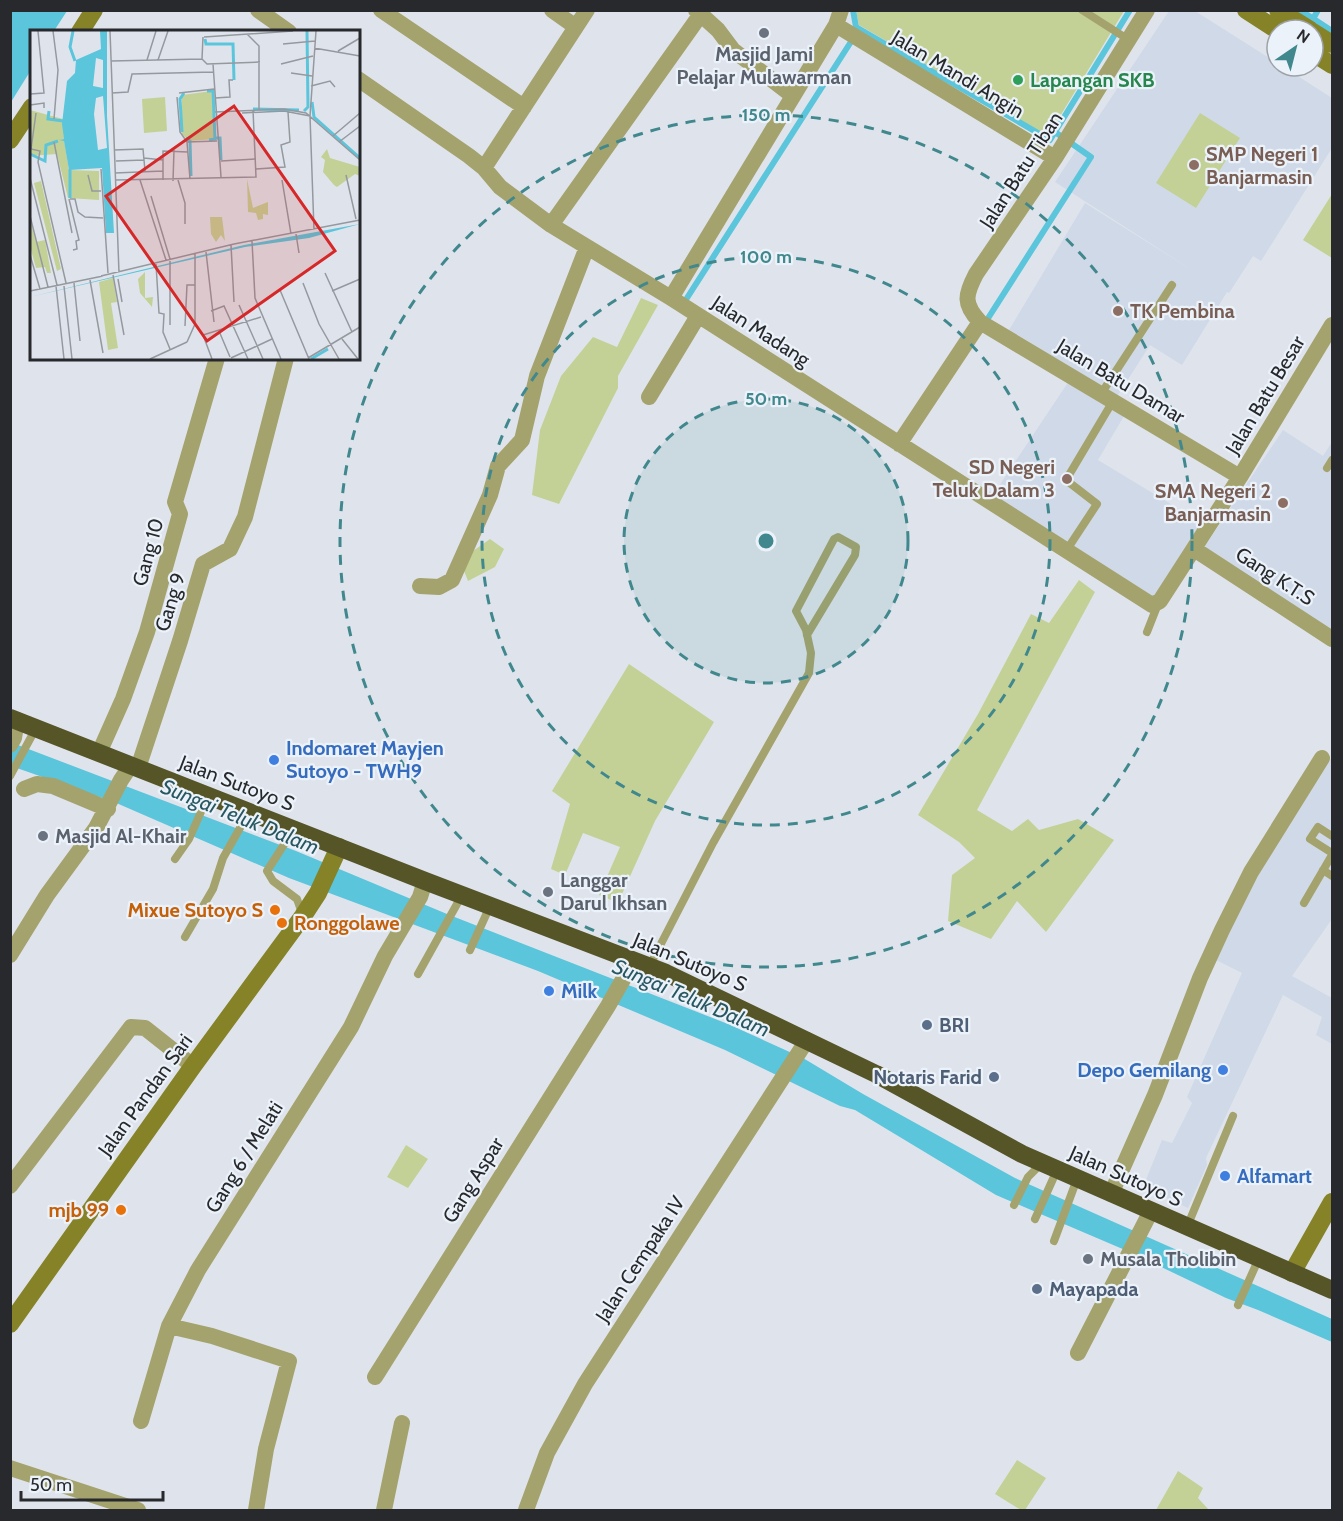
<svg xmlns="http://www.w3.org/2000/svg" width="1343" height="1521" viewBox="0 0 1343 1521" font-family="Cabin,sans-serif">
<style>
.built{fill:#d0d9e7}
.green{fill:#c3d196}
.water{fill:#5bc5db}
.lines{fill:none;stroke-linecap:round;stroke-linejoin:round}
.stream{stroke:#5bc5db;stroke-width:6}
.lane{stroke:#a4a36d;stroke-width:8}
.street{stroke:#a4a36d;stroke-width:16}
.secondary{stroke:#868227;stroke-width:18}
.highway{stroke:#565528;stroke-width:18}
.ring{fill:none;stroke:#40888d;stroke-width:3;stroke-dasharray:10 8}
.worship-dot{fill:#6b7280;stroke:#ecf2f9;stroke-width:2}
.leisure-dot{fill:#2e9e5b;stroke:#ecf2f9;stroke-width:2}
.education-dot{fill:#8d6e63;stroke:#ecf2f9;stroke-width:2}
.shop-dot{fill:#3f7fe0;stroke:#ecf2f9;stroke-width:2}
.food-dot{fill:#e8710a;stroke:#ecf2f9;stroke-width:2}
.service-dot{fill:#5c6f8a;stroke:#ecf2f9;stroke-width:2}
.labels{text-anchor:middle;stroke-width:4.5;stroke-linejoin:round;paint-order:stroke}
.worship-label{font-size:20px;font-weight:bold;fill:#5b616d;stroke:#ecf2f9;text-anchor:start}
.street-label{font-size:20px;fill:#27292c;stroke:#ecf2f9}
.leisure-label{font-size:20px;font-weight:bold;fill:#27864d;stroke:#ecf2f9;text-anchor:start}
.education-label{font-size:20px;font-weight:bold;fill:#785e54;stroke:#ecf2f9;text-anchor:start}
.shop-label{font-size:20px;font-weight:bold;fill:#366cbe;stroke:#ecf2f9;text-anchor:start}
.food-label{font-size:20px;font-weight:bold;fill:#c56008;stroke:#ecf2f9;text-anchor:end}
.service-label{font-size:20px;font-weight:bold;fill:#4e5e75;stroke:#ecf2f9;text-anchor:start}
.water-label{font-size:21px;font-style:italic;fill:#295761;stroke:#ecf2f9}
.inset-river{fill:none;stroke:#5bc5db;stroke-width:3}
.inset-road{fill:none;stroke:#95999f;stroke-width:1.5}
.view{fill:#d62828;fill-opacity:0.15;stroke:#d62828;stroke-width:3}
.inset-edge{fill:none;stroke:#27292c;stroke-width:3}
.centre{fill:#40888d;stroke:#ecf2f9;stroke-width:3}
.ring-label{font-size:18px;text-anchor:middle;font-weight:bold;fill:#40888d;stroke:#ecf2f9;stroke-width:4.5;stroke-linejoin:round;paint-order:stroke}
</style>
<rect width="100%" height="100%" fill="#dfe4ec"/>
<path class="built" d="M1169 11H1195L1277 63V66H1282L1332 98V148L1261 261 1253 256 1229 293 1227 292 1182 365 1150 345 1118 395 1009 330 1085 203 1195 272 1055 182Z
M1069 381 1124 416 1098 460 1202 523 1155 600 991 498Z
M1283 430 1323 456 1332 442V632L1203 549Z
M1326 756 1332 760V919L1292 976 1332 998V1044L1316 1035 1322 1017 1283 995 1206 1158 1207 1165 1188 1208 1143 1187 1162 1140 1172 1143 1192 1103 1187 1097 1242 973 1214 959 1255 870Z"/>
<path class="green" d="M856 11H1124L1048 136 859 25Z
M1200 113 1240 138 1196 208 1156 183Z
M1332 194V258L1303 240Z
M641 298 658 305 618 376V388L559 504 532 495 540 430 561 376 593 337 617 347Z
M490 539 504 549 495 567 468 581 461 563 473 551Z
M1079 580 1095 592 977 810 1012 831 1028 819 1039 830 1078 819 1114 840 1046 932 1017 901 991 939 948 921 952 875 975 858 959 842 918 815 978 714 1031 614 1049 623Z
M629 664 714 722 655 821 618 903 599 895 620 847 583 833 565 875 551 869 570 804 552 791Z
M406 1145 428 1159 408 1188 387 1177Z
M1017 1460 1046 1478 1025 1510H1021L995 1494Z
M1178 1471 1203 1488 1198 1498 1209 1510H1156Z"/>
<path class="water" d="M11 10 67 11 54 31 32 32 31 70 11 102Z
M10 742 296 851 447 914 728 1024 803 1058 863 1094 1015 1178 1332 1319V1342L1258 1310 1226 1298 1132 1253 996 1195 855 1110 840 1106 725 1050 538 971 289 878 114 802 11 766Z"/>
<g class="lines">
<path class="stream" d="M853 10 856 27 1050 140 1130 10
M1300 10 1332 31
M1313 19 1318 10
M687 298 854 37
M985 323 1091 157 1055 132"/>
<path class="lane" d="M1082 10 1129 40
M1101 394 1172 285
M1327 468 1332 460
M1066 551 1097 504 1066 480 1113 401
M1147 632 1158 604
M10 776 36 728
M294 829 267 871 273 881 297 899 303 916
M1332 836 1318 827 1310 839 1332 853
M175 859 189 839 208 796
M1323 870 1332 876
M1304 903 1332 855
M185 937 213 889 223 858 249 812
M470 950 490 906
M649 967 713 843 809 673 811 653 806 630 796 611 834 539 838 537 856 547 855 555 807 635
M418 974 462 895
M1014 1205 1028 1177 1042 1163
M1035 1219 1057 1170
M1187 1227 1233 1116
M1054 1241 1077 1179
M1238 1305 1259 1258"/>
<path class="street" d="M258 10 289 32
M381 10 524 107
M552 10 576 27
M696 10 718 30 733 50 793 96
M1147 10 1055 158 976 274C965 295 963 304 980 322L1240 477
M836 25 1055 158
M358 79 469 156 484 168 500 187 551 225 671 298 1152 605 1160 601 1240 477 1332 325
M484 168 587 10
M551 225 701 14
M671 298 836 25 841 10
M649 397 698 316
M899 444 980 322
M1194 549 1332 639
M420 586 439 587 452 580 490 495 498 466 522 440 537 376 587 247
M10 745 14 738 17 720
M99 753 123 699 147 632 180 514 175 502 217 358
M138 768 180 641 203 564 230 549 245 517 286 358
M24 789 37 784 53 786 108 809
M10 955 47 895 96 828 121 780 131 765
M10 1186 131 1027 145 1028 193 1066
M1111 1194 1155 1095 1200 978 1222 930 1251 872 1322 758
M169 1326 212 1336 289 1361 266 1449 256 1510
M1078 1353 1151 1211
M375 1377 608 1006 625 976 637 962
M141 1421 169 1326 198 1270 351 1027 385 956 420 897 425 881
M10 1468 138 1510
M384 1510 402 1423
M526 1510 547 1453 585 1384 807 1040"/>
<path class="secondary" d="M1246 10 1277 30
M1278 10 1310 30
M80 32 94 10
M1313 32 1332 44
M1313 53 1332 65
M10 140 32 107
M1292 1273 1332 1202
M10 1324 193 1066 303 916 318 893 339 847"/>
<path class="highway" d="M10 718 425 881 666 973 876 1074 1022 1154 1332 1290"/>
</g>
<circle cx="766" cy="541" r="142" fill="#40888d" fill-opacity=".12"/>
<g class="ring">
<circle cx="766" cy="541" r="142"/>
<circle cx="766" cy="541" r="284"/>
<circle cx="766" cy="541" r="426"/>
</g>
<g class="worship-dot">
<circle cx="764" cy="33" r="6"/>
<circle cx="43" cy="836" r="6"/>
<circle cx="548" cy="892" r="6"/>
<circle cx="1088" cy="1259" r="6"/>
</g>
<circle class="leisure-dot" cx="1018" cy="80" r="6"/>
<g class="education-dot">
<circle cx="1194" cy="165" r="6"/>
<circle cx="1118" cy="311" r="6"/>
<circle cx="1067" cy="479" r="6"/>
<circle cx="1283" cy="503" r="6"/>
</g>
<g class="shop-dot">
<circle cx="274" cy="760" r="6"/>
<circle cx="549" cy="991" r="6"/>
<circle cx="1223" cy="1070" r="6"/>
<circle cx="1225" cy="1176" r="6"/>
</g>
<g class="food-dot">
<circle cx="275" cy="910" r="6"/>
<circle cx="282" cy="923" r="6"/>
<circle cx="121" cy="1210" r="6"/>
</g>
<g class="service-dot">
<circle cx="927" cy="1025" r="6"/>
<circle cx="994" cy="1077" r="6"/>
<circle cx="1037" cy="1289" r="6"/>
</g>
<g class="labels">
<g class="worship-label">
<text x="764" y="61" text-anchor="middle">Masjid Jami<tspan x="764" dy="23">Pelajar Mulawarman</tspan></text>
<text x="55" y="843">Masjid Al-Khair</text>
<text x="560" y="887">Langgar<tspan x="560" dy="23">Darul Ikhsan</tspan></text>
<text x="1100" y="1266">Musala Tholibin</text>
</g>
<g class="street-label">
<text transform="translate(958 74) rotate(31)" y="7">Jalan Mandi Angin</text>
<text transform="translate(1021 170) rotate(-57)" y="7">Jalan Batu Tiban</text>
<text transform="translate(761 331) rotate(33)" y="7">Jalan Madang</text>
<text transform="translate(1121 381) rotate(31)" y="7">Jalan Batu Damar</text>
<text transform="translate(1265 395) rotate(-59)" y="7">Jalan Batu Besar</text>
<text transform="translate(148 552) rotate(-75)" y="7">Gang 10</text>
<text transform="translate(1275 576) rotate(33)" y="7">Gang K.T.S</text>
<text transform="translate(170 602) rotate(-73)" y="7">Gang 9</text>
<text transform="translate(237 783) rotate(21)" y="7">Jalan Sutoyo S</text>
<text transform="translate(690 962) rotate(23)" y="7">Jalan Sutoyo S</text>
<text transform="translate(145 1095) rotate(-54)" y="7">Jalan Pandan Sari</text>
<text transform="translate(244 1157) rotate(-58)" y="7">Gang 6 / Melati</text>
<text transform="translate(1126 1176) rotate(24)" y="7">Jalan Sutoyo S</text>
<text transform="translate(473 1180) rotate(-58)" y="7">Gang Aspar</text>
<text transform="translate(640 1259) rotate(-57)" y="7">Jalan Cempaka IV</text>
</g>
<g class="leisure-label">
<text x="1030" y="87">Lapangan SKB</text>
</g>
<g class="education-label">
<text x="1206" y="161">SMP Negeri 1<tspan x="1206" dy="23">Banjarmasin</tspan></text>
<text x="1130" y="318">TK Pembina</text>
<text x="1055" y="474" text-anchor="end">SD Negeri<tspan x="1055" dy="23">Teluk Dalam 3</tspan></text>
<text x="1271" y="498" text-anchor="end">SMA Negeri 2<tspan x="1271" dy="23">Banjarmasin</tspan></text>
</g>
<g class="shop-label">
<text x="286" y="755">Indomaret Mayjen<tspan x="286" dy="23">Sutoyo - TWH9</tspan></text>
<text x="561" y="998">Milk</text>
<text x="1211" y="1077" text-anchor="end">Depo Gemilang</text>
<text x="1237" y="1183">Alfamart</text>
</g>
<g class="food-label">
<text x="263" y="917">Mixue Sutoyo S</text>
<text x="294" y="930" text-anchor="start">Ronggolawe</text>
<text x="109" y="1217">mjb 99</text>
</g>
<g class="service-label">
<text x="939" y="1032">BRI</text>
<text x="982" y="1084" text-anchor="end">Notaris Farid</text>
<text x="1049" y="1296">Mayapada</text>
</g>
<g class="water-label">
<text transform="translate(240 817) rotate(22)" y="7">Sungai Teluk Dalam</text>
<text transform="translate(691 998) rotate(23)" y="7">Sungai Teluk Dalam</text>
</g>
</g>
<g transform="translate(30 30)">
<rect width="330" height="330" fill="#dfe4ec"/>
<path d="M182 61 185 109 159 111 152 104V65ZM135 67 137 101 114 103 112 69ZM0 80 33 89 34 109 30 110H34L39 140 69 141V170L38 168 27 124 0 126ZM297 119 300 128 330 137V146L325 144 307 157 304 155 293 142 295 130 291 127ZM217 149 223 178 238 172V185L233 184V189L228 190 226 183 218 182ZM11 151 31 239 27 241 4 153ZM180 187H192L195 211 191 205 186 212 181 204ZM0 190 6 212 15 210 21 243H17L15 237 6 238 0 216ZM115 242V268L123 267 122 277 110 263 108 249ZM83 248 87 272 81 273 88 318 78 320 69 252Z" fill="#c3d196"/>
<path d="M70 1H77V86L84 203H76L72 138 39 140 34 111 29 110 34 109 32 94 37 51 45 43 46 30 71 19ZM66 28 73 30V58L63 56ZM73 66 77 118 68 120 64 84 66 68ZM330 194 279 208 215 217 0 267 214 215Z" fill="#5bc5db" fill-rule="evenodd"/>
<path class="inset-river" d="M43 1 40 17 45 31M175 9 176 14H203L204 50M177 61H183L185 109 179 110M282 72 284 87 330 128M223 79 269 80M19 81 18 89 33 91M274 81 278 77 277 1M152 102 150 69 154 63M156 108 160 111 161 146M185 108H190L191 130M0 124 15 131 16 115 28 111M40 168V139M281 329 298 319"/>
<path class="inset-road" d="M23 1 28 40 24 89M80 1 89 243M217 4 229 16V80M174 7 263 1M253 14 285 11M284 18 330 26M308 21 330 8M172 29 177 34 230 32M172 29 173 7M117 30 126 1M128 30 138 1M81 31 172 29M183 34 191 147M251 34 283 26M261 43 282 46M281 56 300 51 305 57M82 63 98 62 102 44 183 42M149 63 184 59M0 64 14 63 8 1M147 67 150 102 157 112M185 68 200 67 199 50H203M0 75 14 73V78M185 82 254 79 276 83 330 130M6 83 1 119 10 121 8 132 36 253M212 83 254 81 280 86M303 106 330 83M24 112 42 203M157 112 160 149M157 112 187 111M309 112 330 96M84 120 113 119 115 141M114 128 133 130M86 131 114 130M191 131 226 129M71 139 78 243M226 139 255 137 251 115 260 112 258 82M85 143 133 141M58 145 62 161H71M316 145 326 189M0 148 27 255M85 150 226 147 223 80M110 150 136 230M133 150V121L158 122M148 150 155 173V194M252 150 261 204M143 151 144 120M121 166 140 229M39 169 49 210 46 211 47 219 43 220M40 169H45L48 182 55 187 73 188M0 186 18 257M284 200 280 86 286 1M266 204 269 223M222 211 225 268 251 329M201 215 204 272M176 222 184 292M0 225 10 259M140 231V295M126 234 129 283 134 284 133 302 140 319M295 243 322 302M83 245 94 305M71 246 204 214 330 190M88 249 92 272M60 250 73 323M44 253 50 311M273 253 289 294 309 329M26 256 34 329M34 256 42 329M250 260 279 329M0 261 73 246M302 261 330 249M209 275 233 329M181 281 194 276 218 329M155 296 157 255H165M189 301 200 327M312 309 328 329M157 312 165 294V224M201 328 242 309M278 328 330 297M120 329 157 312M182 329 173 305 231 287"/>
<path class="view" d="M204 76 305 221 177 311 76 166Z"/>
<rect width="330" height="330" class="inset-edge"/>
</g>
<circle cx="766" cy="541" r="9" class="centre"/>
<g class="ring-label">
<text x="766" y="121">150 m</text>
<text x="766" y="263">100 m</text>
<text x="766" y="405">50 m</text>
</g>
<rect width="1343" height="1521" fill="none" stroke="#27292c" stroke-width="24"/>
<g transform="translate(1295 48) rotate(35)"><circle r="28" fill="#ecf2f9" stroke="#9da2a7" stroke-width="1.5"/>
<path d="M0-4.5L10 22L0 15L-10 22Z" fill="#40888d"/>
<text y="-9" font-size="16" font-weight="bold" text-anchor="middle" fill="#27292c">N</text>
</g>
<path d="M21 1491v9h142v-9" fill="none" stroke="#27292c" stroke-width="3"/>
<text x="30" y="1491" font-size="18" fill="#27292c" stroke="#ecf2f9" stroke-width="4.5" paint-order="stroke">50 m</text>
</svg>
